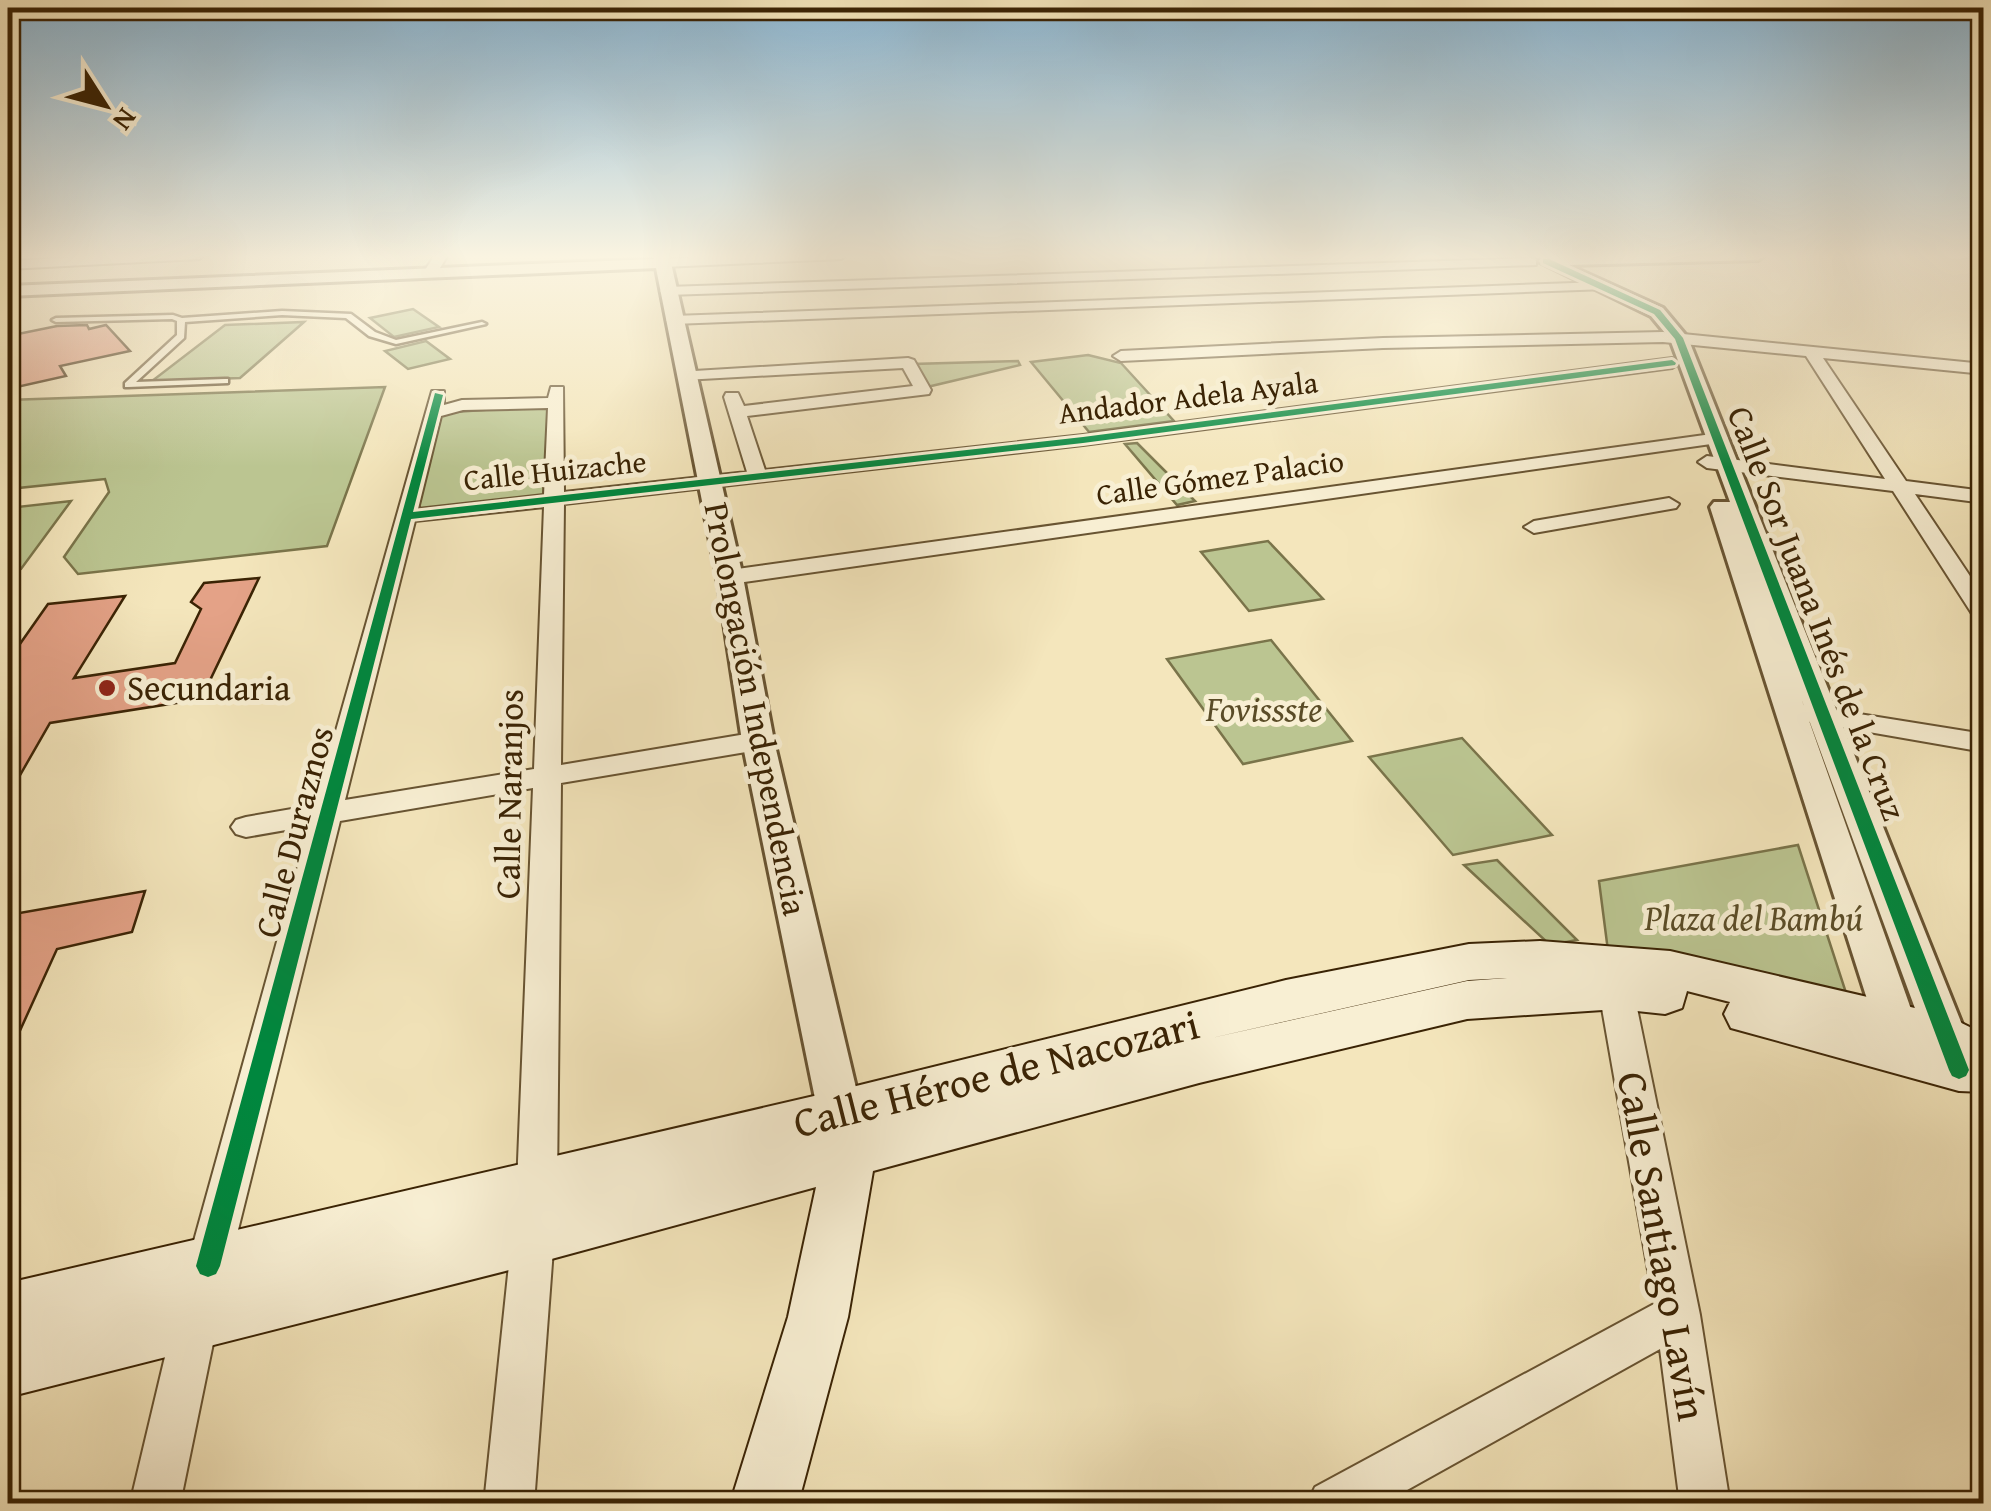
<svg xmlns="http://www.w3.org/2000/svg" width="1991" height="1511" viewBox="0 0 1991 1511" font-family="'Gentium Book Plus',serif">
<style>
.green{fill:#bbc591;stroke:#7a744a;stroke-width:2.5}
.building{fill:#e4a287;stroke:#3a2304;stroke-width:2.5}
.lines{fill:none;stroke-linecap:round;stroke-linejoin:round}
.service-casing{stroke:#685432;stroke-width:5}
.minor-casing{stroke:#685432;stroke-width:4}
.tertiary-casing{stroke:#685432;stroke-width:6}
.secondary-casing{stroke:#3a2304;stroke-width:4}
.service{fill:#f8efd3;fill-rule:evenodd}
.minor{fill:#f8efd3;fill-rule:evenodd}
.tertiary{fill:#f8efd3;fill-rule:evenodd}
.secondary{fill:#f8efd3;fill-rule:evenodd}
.cycleway-casing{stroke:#f8efd3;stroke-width:6}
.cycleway{fill:#00873e;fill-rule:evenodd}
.poi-dot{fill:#8f2418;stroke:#f8efd3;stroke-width:4}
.labels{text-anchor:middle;stroke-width:10;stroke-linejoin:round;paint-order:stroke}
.far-street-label{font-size:30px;fill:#3a2304;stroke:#f8efd3}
.street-label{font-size:35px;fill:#3a2304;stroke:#f8efd3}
.poi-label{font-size:35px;fill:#3a2304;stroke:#f8efd3;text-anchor:start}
.park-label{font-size:35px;font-style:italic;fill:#5a4c27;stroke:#f8efd3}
.near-street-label{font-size:42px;fill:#3a2304;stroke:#f8efd3}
</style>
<rect width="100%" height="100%" fill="#f4e6bc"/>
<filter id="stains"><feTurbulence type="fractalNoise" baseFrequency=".002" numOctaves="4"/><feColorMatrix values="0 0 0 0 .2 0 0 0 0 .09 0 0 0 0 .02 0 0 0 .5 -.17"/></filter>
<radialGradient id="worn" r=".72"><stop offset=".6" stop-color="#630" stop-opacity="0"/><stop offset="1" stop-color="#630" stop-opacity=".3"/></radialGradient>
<path class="green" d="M413 309 439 327 394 337 370 318Z
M304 322 240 378 152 381 225 325Z
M426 341 450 359 408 369 385 351Z
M1088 355 1121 363 1174 421 1089 432 1031 362Z
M1018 361 1020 365 927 387 913 364Z
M385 387 327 546 78 574 64 557 109 492 105 479 8 489V400Z
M549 405 543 501 415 516 442 413Z
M1137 443 1195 501 1177 505 1125 444Z
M71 501 21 569 8 572V508Z
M1268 541 1323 599 1249 611 1201 552Z
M1271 640 1352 741 1243 764 1167 659Z
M1462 738 1552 835 1453 855 1369 757Z
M1798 845 1849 1002 1608 951 1599 881Z
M1497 860 1577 940 1550 945 1464 865Z"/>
<path class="building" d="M87 325 89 329 106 325 130 351 60 366 66 376 8 389V336L57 326Z
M259 578 201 699 50 723 8 796V661L48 604 125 596 74 678 175 663 201 609 191 602 204 583Z
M145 891 132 932 57 949 8 1057V915Z"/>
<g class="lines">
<g class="service-casing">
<path id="service" d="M282 311 351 314 375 332 396 340 482 322 486 324 396 344 369 336 346 318 282 315 185 322 184 338 136 382 225 379H228V383L128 387H125V383L177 335V321L172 319 56 322 52 320 56 318 173 315 182 318Z"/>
</g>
<g class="minor-casing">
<path id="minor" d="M118 255H205L199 259 8 269V261Z
M435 255H448L435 276H425L423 273Z
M747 255H847L841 259 663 267 656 263 663 259Z
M1531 258 1536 259V265L667 295 660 291 667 287Z
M1602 282 1607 283V289L673 324 666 320 673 316Z
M1663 332 1984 364V374L1823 358 1906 481 1984 491V503L1915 494 1984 597V622L1976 620 1893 491 1707 468 1698 462 1707 456 1885 479 1806 356 1663 342 1383 348 1121 361 1113 356 1121 351 1383 338Z
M908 358 914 360 931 390 929 394 747 416 765 470 1083 435 1672 358 1680 363 1672 368 1083 445 564 504 561 765 758 732 772 741 758 750 561 783 557 1186 551 1199 537 1205 523 1199 517 1186 533 788 340 821 229 1266 223 1281 208 1287 193 1281 187 1266 309 826 246 837 236 834 231 827 236 820 246 817 315 805 432 391H444V405L462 400 548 398 551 387H563L564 492 747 472 724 397 726 393H738L744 406 913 386 903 368 684 380 678 378V372ZM548 408 544 495 418 509 441 416 463 410ZM544 507 534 769 345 800 415 521Z
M1719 433 1728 438 1725 442 730 584 719 577 730 570Z
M1669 498 1679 504 1676 508 1534 533 1524 527 1534 521Z
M1803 705 1984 734V752L1794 719 1790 713Z
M1613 961 1625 965 1630 974 1700 1315 1730 1504H1680L1660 1349 1382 1504H1307L1315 1487 1654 1304 1596 974 1601 965Z
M533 1216 548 1222 554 1236 534 1504H484L512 1236 518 1222Z
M196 1297 212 1303 218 1319 180 1504H130L174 1319 180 1303Z"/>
</g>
<g class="tertiary-casing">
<path id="tertiary" d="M653 255H669L671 263 743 577 774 741 862 1113 856 1127 840 1133 824 1127 818 1113 742 741 717 577 656 268 8 296V286L654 259Z
M1765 255 1758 260 1568 265 1663 308 1688 338 1973 1052 1967 1065 1952 1070 1937 1065 1931 1052 1801 698 1923 1043 1917 1056 1902 1061 1887 1056 1881 1043 1710 507 1714 502H1730L1670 339 1651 316 1538 261 1546 256Z"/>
</g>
<g class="secondary-casing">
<path id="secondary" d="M1540 941 1670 951 1945 1015 1984 1034V1092L1959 1091 1731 1028 1724 1014 1730 1002 1687 991 1682 1008 1665 1014 1618 1009 1467 1019 1199 1083 873 1171 848 1317 798 1504H730L788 1317 816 1187 533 1264 8 1397V1283L840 1090 1286 980 1469 944ZM1507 978 1467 981 1207 1039 1469 980Z"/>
</g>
<use href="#service" class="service"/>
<use href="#minor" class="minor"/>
<use href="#tertiary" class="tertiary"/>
<use href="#secondary" class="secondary"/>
<g class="cycleway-casing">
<path id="cycleway" d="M1543 259H1549L1660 310 1683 338 1969 1070 1966 1076 1959 1079 1952 1076 1949 1070 1675 339 1654 314 1543 263Z
M1672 360 1676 363 1675 365 1083 443 411 519 220 1266 216 1274 208 1277 200 1274 196 1266 435 393 443 395 413 512 1083 437Z"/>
</g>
<use href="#cycleway" class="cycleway"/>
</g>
<linearGradient id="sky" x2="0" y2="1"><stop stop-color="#8bb8d6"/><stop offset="0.55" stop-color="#faf4e1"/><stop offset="1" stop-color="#faf4e1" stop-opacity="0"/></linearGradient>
<rect width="1991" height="467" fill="url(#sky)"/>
<circle class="poi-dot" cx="107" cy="688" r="10"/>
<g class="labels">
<g class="far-street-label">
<text transform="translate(1188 398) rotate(-7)" y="10">Andador Adela Ayala</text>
<text transform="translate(555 471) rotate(-6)" y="10">Calle Huizache</text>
<text transform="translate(1220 478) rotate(-8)" y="10">Calle Gómez Palacio</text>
</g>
<g class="street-label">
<text transform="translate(1817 613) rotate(69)" y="12">Calle Sor Juana Inés de la Cruz</text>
<text transform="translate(756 709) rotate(79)" y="12">Prolongación Independencia</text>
<text transform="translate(509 794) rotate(-89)" y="12">Calle Naranjos</text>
<text transform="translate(294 832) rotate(-75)" y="12">Calle Duraznos</text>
</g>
<g class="poi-label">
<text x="127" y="700">Secundaria</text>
</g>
<g class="park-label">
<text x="1264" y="721">Fovissste</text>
<text x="1754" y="930">Plaza del Bambú</text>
</g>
<g class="near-street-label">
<text transform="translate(996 1073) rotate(-14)" y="15">Calle Héroe de Nacozari</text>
<text transform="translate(1663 1246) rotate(80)" y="15">Calle Santiago Lavín</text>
</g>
</g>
<rect width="1991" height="1511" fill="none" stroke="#f4e6bc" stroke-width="40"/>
<rect x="10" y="10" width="1971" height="1491" fill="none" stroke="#3a2304" stroke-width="5"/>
<rect x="20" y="20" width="1951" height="1471" fill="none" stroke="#3a2304" stroke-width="2.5"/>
<g transform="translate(105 105) rotate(126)" stroke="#f8efd3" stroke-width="8" paint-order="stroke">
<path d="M0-8L18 38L0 25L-18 38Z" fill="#3a2304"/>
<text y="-15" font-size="28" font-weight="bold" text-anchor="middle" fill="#3a2304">N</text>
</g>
<rect width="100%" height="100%" filter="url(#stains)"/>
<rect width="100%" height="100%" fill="url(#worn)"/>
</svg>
